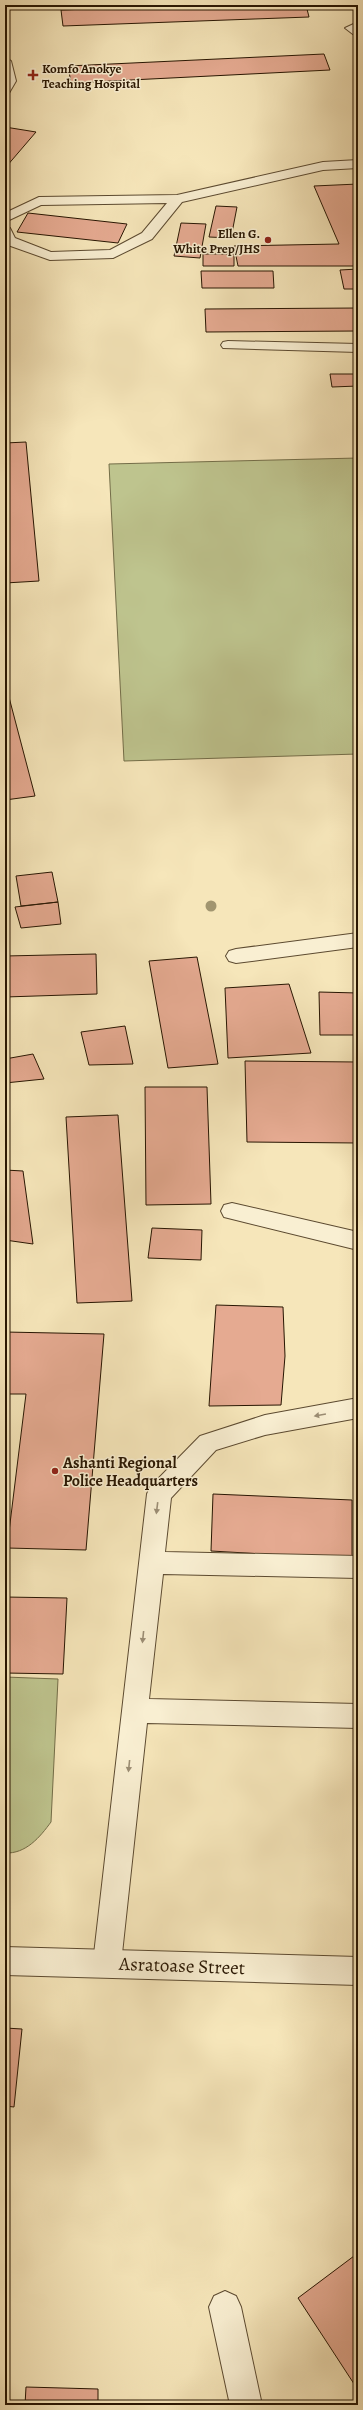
<svg xmlns="http://www.w3.org/2000/svg" width="363" height="2410" viewBox="0 0 363 2410" font-family="Alegreya,serif">
<style>
.green{fill:#bec48e;stroke:#736d48}
.building{fill:#e5aa91;stroke:#281602}
.lines{fill:none;stroke-linecap:round;stroke-linejoin:round}
.service-casing{stroke:#5c4a30;stroke-width:2}
.minor-casing{stroke:#5c4a30;stroke-width:2}
.tertiary-casing{stroke:#5c4a30;stroke-width:2}
.service{fill:#f9efd2;fill-rule:evenodd}
.minor{fill:#f9efd2;fill-rule:evenodd}
.tertiary{fill:#f9efd2;fill-rule:evenodd}
.tree{fill:#a19570}
.oneway{fill:#9b8d74}
.poi-dot{fill:#8f2418;stroke:#f9efd2;stroke-width:1.5}
.labels{text-anchor:middle;stroke-width:3;stroke-linejoin:round;paint-order:stroke}
.far-poi-label{font-size:13px;font-weight:bold;fill:#281602;stroke:#f9efd2;text-anchor:start}
.poi-label{font-size:16px;font-weight:bold;fill:#281602;stroke:#f9efd2;text-anchor:start}
.near-street-label{font-size:19px;fill:#281602;stroke:#f9efd2}
</style>
<rect width="100%" height="100%" fill="#f6e6ba"/>
<filter id="stains"><feTurbulence type="fractalNoise" baseFrequency=".005" numOctaves="4"/><feColorMatrix values="0 0 0 0 .2 0 0 0 0 .09 0 0 0 0 .02 0 0 0 .5 -.17"/></filter>
<radialGradient id="worn" r=".72"><stop offset=".6" stop-color="#630" stop-opacity="0"/><stop offset="1" stop-color="#630" stop-opacity=".3"/></radialGradient>
<path class="green" d="M358 458V754L124 761 109 464Z
M5 1677 58 1679 51 1822C40 1837 26 1854 5 1853Z"/>
<path class="building" d="M195 5H306L309 17 63 26 61 10Z
M324 54 330 70 71 83 68 66Z
M5 127 36 132 6 167H5Z
M358 184V266H238L234 246 339 244 314 186Z
M216 206 237 207 231 238 209 237Z
M28 213 127 224 118 243 17 232Z
M181 223 206 224 200 258 174 256Z
M203 254H234V266H203Z
M358 269V289H344L340 270Z
M201 271H273L274 288H202Z
M358 308V331L206 332 205 309Z
M330 374H358V386L332 387Z
M26 442 39 581 5 583V443Z
M5 682 35 796 5 800Z
M52 872 58 902 21 906 16 876Z
M58 902 61 924 21 928 15 907Z
M96 954 97 994 5 997V956Z
M197 957 218 1064 168 1068 149 961Z
M354 972 358 973V986H354Z
M289 984 311 1053 228 1058 225 988Z
M319 992 358 993V1035H320Z
M125 1026 133 1064 89 1065 81 1032Z
M33 1054 44 1079 5 1083V1059Z
M245 1061 358 1062V1143L247 1142Z
M145 1087H207L211 1204 146 1205Z
M118 1115 132 1301 77 1303 66 1117Z
M5 1170 23 1171 33 1244 5 1240Z
M152 1228 202 1230 201 1260 148 1258Z
M216 1305 283 1307 285 1356 281 1405 209 1406Z
M5 1332 104 1334 86 1550 7 1548 26 1394H5Z
M213 1494 352 1500V1559L211 1551Z
M5 1597 67 1598 63 1674 5 1673Z
M5 2028 22 2029 14 2107 5 2106Z
M358 2253V2390L298 2298Z
M26 2387 98 2389V2405H25Z"/>
<g class="lines">
<g class="service-casing">
<path id="service" d="M5 57 11 61 16 81 9 93 5 94Z
M358 933V947L236 963 229 961 226 956 229 951 236 949Z
M232 1203 358 1232V1250L224 1217 221 1211 224 1205Z
M358 1398V1418L265 1435 216 1450 171 1498 165 1552 358 1556V1578L163 1574 149 1699 358 1704V1728L147 1723 121 1963 117 1973 107 1977 97 1973 93 1963 147 1494 150 1487 200 1436 265 1415Z"/>
</g>
<g class="minor-casing">
<path id="minor" d="M358 22V38L345 28Z
M358 160V168L323 170 182 202 152 239 113 258 50 260 5 244V227L10 228 15 238 51 252 110 250 142 233 167 203 41 205 5 222V213L39 197 177 195 323 162Z
M228 341 358 344V352L223 348 221 345 223 342Z
M225 2291 236 2296 241 2307 262 2405H230L209 2307 214 2296Z"/>
</g>
<g class="tertiary-casing">
<path id="tertiary" d="M5 1947 358 1957V1985L5 1975Z"/>
</g>
<use href="#service" class="service"/>
<use href="#minor" class="minor"/>
<use href="#tertiary" class="tertiary"/>
</g>
<circle class="tree" cx="211" cy="906" r="5.5"/>
<defs><path id="oneway-solid" d="M-6-.8H1V-3.2L6.5 0L1 3.2V.8H-6Z"/></defs>
<g class="oneway">
<use href="#oneway-solid" transform="translate(320 1415) rotate(170)"/>
<use href="#oneway-solid" transform="translate(157 1508) rotate(97)"/>
<use href="#oneway-solid" transform="translate(143 1637) rotate(96)"/>
<use href="#oneway-solid" transform="translate(129 1766) rotate(96)"/>
</g>
<g class="poi-dot">
<path d="M31 69h4v4h4v4h-4v4h-4v-4h-4v-4h4z"/>
<circle cx="268" cy="240" r="4"/>
<circle cx="55" cy="1471" r="4"/>
</g>
<g class="labels">
<g class="far-poi-label">
<text x="42" y="73">Komfo Anokye<tspan x="42" dy="15">Teaching Hospital</tspan></text>
<text x="260" y="238" text-anchor="end">Ellen G.<tspan x="260" dy="15">White Prep/JHS</tspan></text>
</g>
<g class="poi-label">
<text x="63" y="1468">Ashanti Regional<tspan x="63" dy="18">Police Headquarters</tspan></text>
</g>
<g class="near-street-label">
<text transform="translate(182 1965) rotate(2)" y="7">Asratoase Street</text>
</g>
</g>
<rect width="363" height="2410" fill="none" stroke="#f6e6ba" stroke-width="20"/>
<rect x="6" y="6" width="351" height="2398" fill="none" stroke="#281602" stroke-width="2"/>
<rect x="10" y="10" width="343" height="2390" fill="none" stroke="#281602"/>
<rect width="100%" height="100%" filter="url(#stains)"/>
<rect width="100%" height="100%" fill="url(#worn)"/>
</svg>
